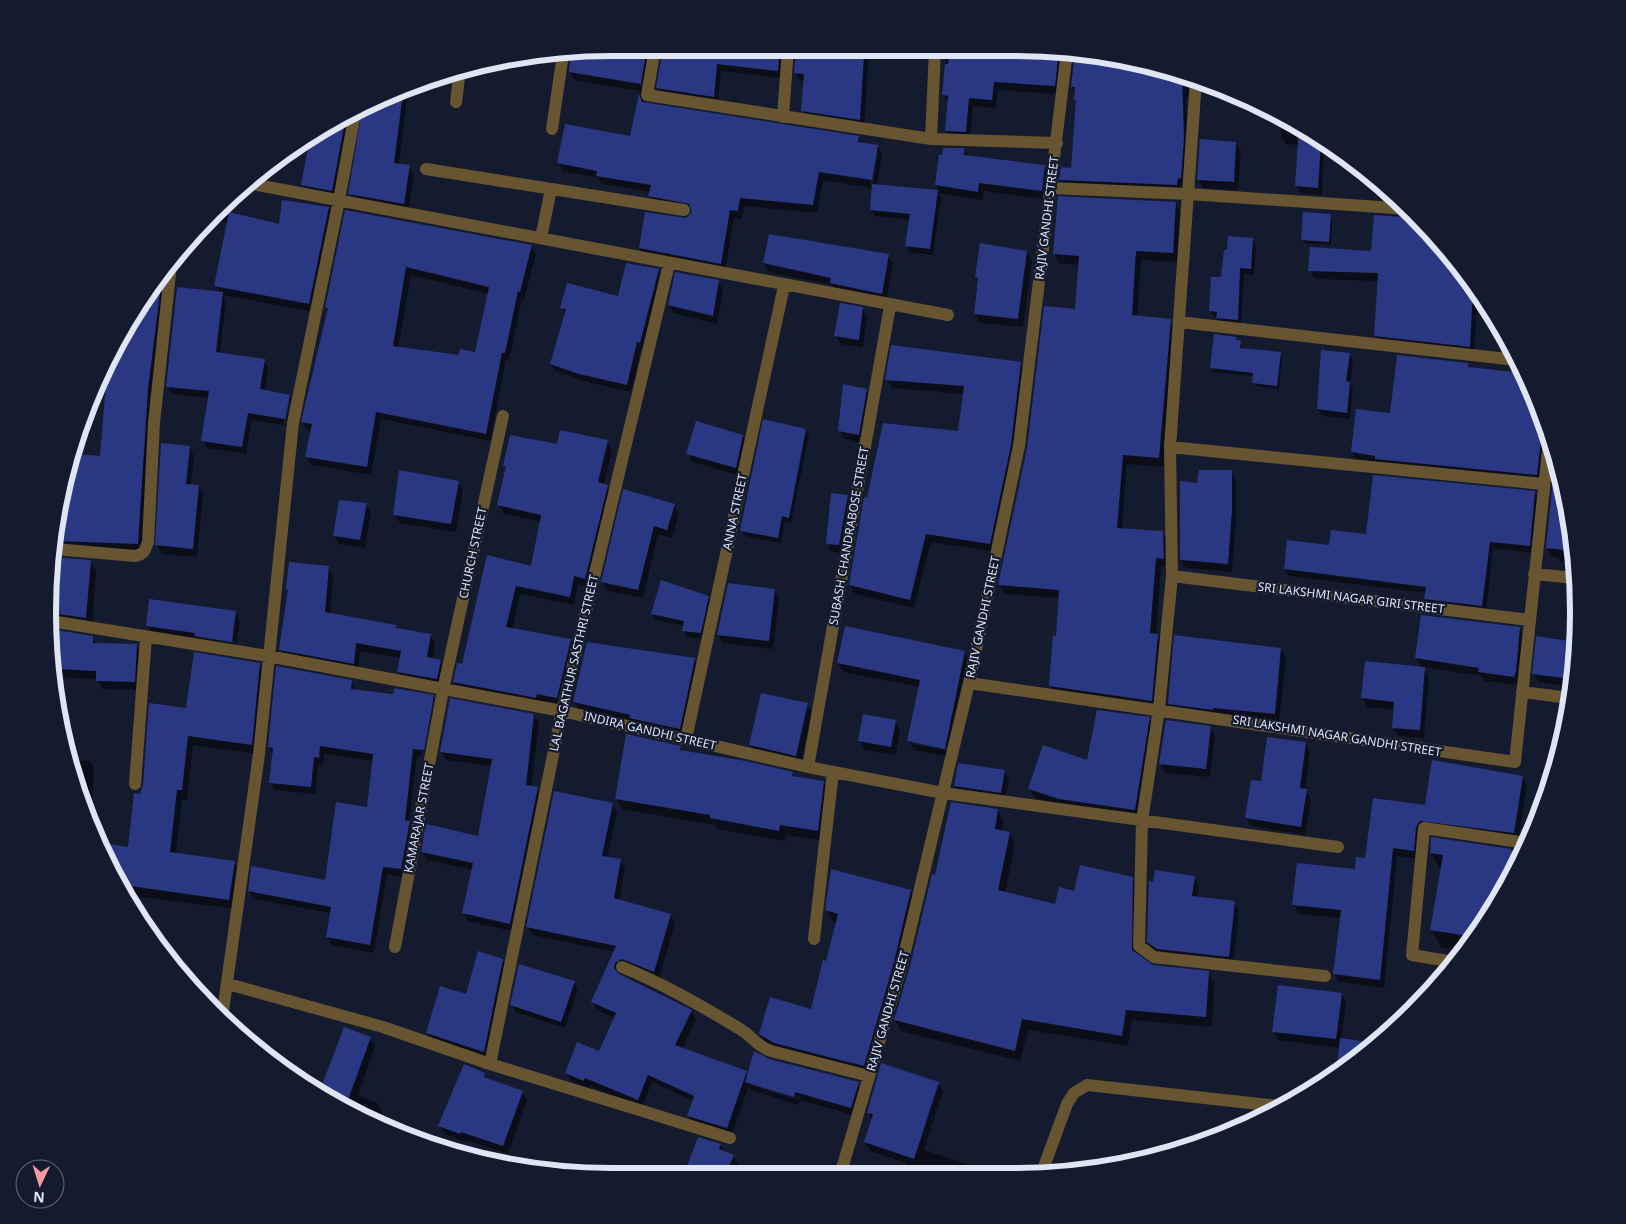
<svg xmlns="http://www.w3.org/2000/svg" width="1626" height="1224" viewBox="0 0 1626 1224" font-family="'Noto Sans',sans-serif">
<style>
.shadow{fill:#0007;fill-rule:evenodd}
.building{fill:#2a3883;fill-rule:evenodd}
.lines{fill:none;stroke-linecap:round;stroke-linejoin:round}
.service{stroke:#675431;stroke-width:12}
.minor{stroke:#675431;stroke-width:12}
.labels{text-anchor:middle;stroke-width:4.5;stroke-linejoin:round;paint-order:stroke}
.street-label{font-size:12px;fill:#e0e5f4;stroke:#151b2f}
.rim{fill:none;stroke:#e0e5f4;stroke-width:6}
</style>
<rect width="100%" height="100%" fill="#151b2f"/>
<path class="shadow" d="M612 48H869L864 127 807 119 803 110 805 81 800 80 796 72 797 49 790 48 782 78 721 71 718 105 662 96 658 88 663 49 656 48 651 55 643 103 858 137 862 144 877 146 882 154 877 186 940 192 936 185 964 149 968 157 1044 166 1049 175 1046 199 984 191 982 200 938 193 941 198 933 255 910 252 906 246 910 220 875 216 871 210 873 188 823 180 817 213 744 206 742 219 734 218 725 272 645 256 640 248 646 213 687 219 694 211 654 204 650 196V192L602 184 598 178 563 171 559 163 631 138 640 91 575 80 570 72 571 55 565 54 560 60 537 57ZM875 152H878L872 187 870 186Z
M948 48 1051 49 1068 52 1059 94 998 90 996 108 973 106 970 140 951 139 946 131 948 103 943 95Z
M1076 53 1160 67 1199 81 1191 97H1186L1188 147 1185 186H1182V193L1065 188 1061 180 1073 170 1077 104 1072 87Z
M408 91 399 165 409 166 414 174 408 212 354 201 350 194 364 114 357 113 336 198 307 193 303 185 310 137 330 123Z
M1282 117 1331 148 1324 147 1322 195 1301 193 1297 186 1299 145 1286 144 1281 137Z
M1236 143 1241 151 1238 190 1203 188 1198 179Z
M233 194 231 214 280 225 329 208 333 216 314 312 222 295 226 301 220 353 264 360 268 367 265 392 290 396 294 404 289 426H285L291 401H288L283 425 252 420 246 454 207 448 202 440 209 398 172 394 167 387 220 293 216 286 228 223 207 220Z
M1176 203 1181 212 1177 262 1141 260 1137 317 1170 321 1175 330 1164 467 1127 464 1122 529 1162 533 1168 542V567H1161L1156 635 1163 644 1156 710 1055 695 1050 686 1057 637 1060 598 1005 594 999 584 1077 311 1080 265 1059 263 1054 253Z
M346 211 531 246 536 254 524 300 522 299 509 361 506 360 490 441 381 419 371 475 311 465 306 457 312 431 308 430 303 422 328 311 326 307ZM411 275 489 294 476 354 460 356 398 348Z
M1415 215 1478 291 1474 355 1380 344 1376 336 1379 281 1315 279 1310 270 1373 252 1409 218Z
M1330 216 1332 219 1331 245 1304 243 1302 240Z
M1252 239 1256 246 1254 275 1244 274 1241 326 1221 324 1210 311 1229 251Z
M1027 252 1032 260 1023 327 980 323 975 314 979 282 976 277Z
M888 255 893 264 886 302 836 292 832 285 769 272 764 263Z
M170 266 145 551 55 554 58 502 74 455 101 457 107 392 96 391 106 362Z
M659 270 663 277 643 350 641 349 631 392 584 381 555 371 551 364 566 315 562 307 619 298Z
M718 281 723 290 717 324 674 313 669 304Z
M862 308 867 317 863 348 841 344 836 336Z
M1236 338 1242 345V350L1280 354 1282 358 1279 389 1255 386 1254 376 1214 372 1211 368Z
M1349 354 1353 361 1350 384 1353 389 1350 419 1322 416 1318 409Z
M1020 363 1025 371 1015 454 995 552 931 542 914 608 855 594 850 585 868 499 959 433 964 394 892 388 887 379Z
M1468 364 1470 368 1512 373V369L1521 368 1535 396 1550 443 1542 483 1357 461 1352 452 1357 410 1391 414Z
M866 390 871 399 863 443 844 439 839 430Z
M805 430 809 435 791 523 785 521 781 543 745 536 741 530Z
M743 436 748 445 741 476 693 462 688 454Z
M607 441 612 450 604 485 607 486 612 494 590 587 578 584 574 605 520 594 512 630 570 640 575 648 561 706 459 690 454 682 463 666 487 556 532 567 541 522 504 514 499 505 507 469 505 466 558 446Z
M189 447 194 456 191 485 199 486 203 495 197 557 162 554 157 545Z
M1231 472 1236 480V519L1232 572 1186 568 1181 560 1198 484Z
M458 482 463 491 456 532 400 523 395 515Z
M624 491 674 505 679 513 672 538 658 534 643 598 607 591 603 582Z
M1535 493 1539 500 1533 553 1493 548 1486 613 1429 606 1425 599 1426 593 1289 576 1285 569 1330 546Z
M847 497 852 505 844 553 832 552 827 543Z
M1568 502 1574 563 1561 562 1558 557 1552 556 1547 548Z
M366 504 371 512 365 548 339 544 334 536Z
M55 558 90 562 96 571 92 628 50 627Z
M328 567 333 576 330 614 396 626 398 629 430 635 435 644 433 660 440 661 445 670 442 687 403 680 398 672 401 658 360 651 358 672 286 658 281 650 289 591 287 588Z
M774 590 779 599 773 649 723 643 718 634Z
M708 597 712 604 704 639 687 637 683 630 684 626 656 620 652 614Z
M1578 606 1571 687 1539 682 1534 674 1569 642 1570 635 1575 636Z
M235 612 240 621 237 642 196 635V637L237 644 236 650 152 634 147 626Z
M1519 628 1524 637 1519 685 1484 681 1482 676 1423 667 1429 677 1424 738 1398 736 1393 728 1394 710 1367 707 1362 698 1422 668 1416 658Z
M50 631 92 637 96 644 137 645 142 654 139 690 102 689 98 679 54 677 49 649Z
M1281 649 1286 658 1279 723 1174 712 1169 703Z
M964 652 969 661 951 749 913 741V744L951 751 949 757 914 750 909 741 920 687 843 672 838 663Z
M694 659 699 668 684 737 579 710 574 702Z
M259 664 265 674 257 754 193 745 187 800 182 799 176 854 234 862 240 873 235 909 127 895 106 852 107 845 129 848 141 795 187 710Z
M352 681 356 691 433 696 438 704 428 758 417 756 409 822 414 830 405 877 387 874 374 953 332 945 327 937 331 913 254 899 249 891 326 881 368 808 374 761 324 754 323 765H318L315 794 275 790 271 783 273 754 269 747ZM431 702H434L424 757 421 756Z
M807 704 812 712 801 764 755 754 750 745Z
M534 715 539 724 531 787 537 788 542 797 515 932 468 921 463 913 473 870 427 860 422 852 479 837 492 766 446 760 441 752Z
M1149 718 1154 727 1140 819 1065 807 1034 797 1029 788 1088 762Z
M895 721 900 730 896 755 864 750 860 741Z
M1167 721 1210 727 1215 736 1210 777 1165 773 1160 764Z
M1305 743 1310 752 1305 790 1311 799 1305 835 1251 826 1246 818 1262 783Z
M680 747 682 751 792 773 795 777 823 782 829 793 824 841 786 835 785 841 717 829 715 825 622 809 616 799Z
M71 760 90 761 94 769 91 822 78 794Z
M1004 771 1009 780 1005 801 960 795 955 786Z
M1523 777 1527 785 1518 841 1430 828 1418 859 1397 856 1384 988 1339 982 1334 973 1341 918 1299 914 1294 905 1356 870 1426 806Z
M612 804 617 812 607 858 620 860 625 868 619 901 670 915 675 923 659 979 619 971 618 976 691 1011 696 1019 682 1049 746 1072 748 1075 769 1060 858 1083 863 1091 856 1116 800 1100 798 1105 751 1090 749 1086 731 1136 693 1124 688 1116 694 1101 652 1082 642 1107 590 1086 589 1088 571 1081 566 1073 599 1052 615 1018 597 1010 593 1002 615 952 532 935 528 927ZM751 1083 800 1098 799 1100 751 1085Z
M997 810 1004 821 1002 832 1009 833 1015 844 1005 893 1056 906 1075 892 1132 878 1138 889 1137 956 1152 966 1208 972 1214 983 1212 1027 1132 1020 1128 1046 1028 1030 1020 1061 901 1031 895 1020 936 877Z
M1431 853 1521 854 1484 925 1463 951 1441 947 1431 930 1441 870Z
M1194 877 1199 885 1197 898 1234 902 1239 911 1233 965 1154 951 1148 942 1154 883Z
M911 891 917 902 870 1077 767 1045 760 1034 812 1010 837 923 833 922 827 910Z
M502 960 507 968 489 1060 432 1042 427 1033Z
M574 982 578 989 565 1028 516 1012 512 1005Z
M1341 994 1346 1003 1340 1048 1279 1040 1274 1032Z
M370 1038 375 1046 358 1095 377 1103 382 1111 378 1123 330 1101 321 1094Z
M484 1074 487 1079 522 1092 527 1100 508 1154 466 1140 465 1142 445 1134 440 1126Z
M938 1083 943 1091 924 1150 992 1172H903L906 1163 870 1151 865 1142 872 1120 868 1112Z
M720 1145 724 1152 733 1156 738 1164 735 1172H686Z"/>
<path class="building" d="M612 48H647L639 94 642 102 859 136 858 142 878 145 872 180 819 172 813 205 740 198 738 211 730 210 721 264 639 248 645 212 686 218 692 212 689 204 648 196 651 185 596 176 597 171 557 163 565 124 630 136 641 84 569 72 571 53Z
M663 48H780L778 71 717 64 714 97 656 88Z
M950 48 1059 50 1055 86 994 82 992 100 969 98 966 132 945 131 948 96 942 95 945 64H948Z
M796 50 864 55 860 120 801 111 804 74 794 73Z
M1075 53 1124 61V67L1170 70 1182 75 1184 138 1181 179 1178 178 1177 185 1059 180 1061 167 1071 168 1076 100H1074L1075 87H1071Z
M403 93 394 163 410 165 404 204 348 194 362 110Z
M346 116 332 191 301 185 310 137 330 123Z
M1299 128 1321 141 1318 188 1295 186Z
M1200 139 1236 142 1234 182 1197 180Z
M943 148H964V155L1045 165 1042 191 979 183 978 192 935 185 939 155H942Z
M872 184 938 190 930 249 905 246 910 214 870 210Z
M1058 196 1176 202 1173 253 1136 251 1132 315 1171 319 1159 458 1123 455 1117 528 1163 531 1164 559 1156 558 1150 633 1158 634 1152 701 1049 686 1053 635 1056 636 1059 590 998 585 1027 448 1044 306 1075 309 1079 256 1053 254Z
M282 200 329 207 309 304 214 286 229 212 279 224Z
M345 210 532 245 520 292 518 291 505 353H502L486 434 376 412 367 467 305 457 312 424 301 422 328 308H325ZM406 267 489 287 475 352 460 349 459 355 393 346Z
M1303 212 1331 214 1329 242 1301 240Z
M1374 215 1417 218 1473 286 1470 347 1374 336 1378 273 1308 271 1310 247 1371 251Z
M769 234 889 254 882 294 830 283 831 278 763 263Z
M1228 236 1253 238 1251 269 1240 268 1238 320 1216 318 1217 312 1209 311 1211 277H1221L1224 250H1227Z
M980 243 1027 251 1018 319 974 314 978 278 975 277Z
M626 263 659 269 640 343 637 342 627 385 579 374 550 364 566 309 560 308 567 283 618 296Z
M675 272 719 280 713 316 668 305Z
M158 284 161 285 148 389 138 544 56 541 61 493 75 454 100 456 106 383H99L106 362Z
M177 287 223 292 216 352 265 359 260 389 290 395 285 419 248 413 242 447 201 441 209 391 166 387Z
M840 303 863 307 859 340 834 336Z
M1214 334 1237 337 1236 340H1241L1240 348 1281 352 1277 386 1252 383 1253 373 1210 368Z
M891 345 1021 362 1011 445 990 544 926 534 910 600 849 585 864 497 867 498 883 423 958 431 964 386 885 380Z
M1321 350 1350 353 1346 381 1350 382 1347 413 1317 409Z
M1397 355 1468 363V367L1523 373 1535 396 1547 433 1541 440 1537 475 1375 459V456L1351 452 1356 409 1390 413Z
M843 384 867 389 859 435 838 431Z
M763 419 806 429 789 518 782 516 778 538 740 531Z
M696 421 743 435 736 468 686 454Z
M560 430 608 440 598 482 608 485 585 579 574 576 570 597 516 586 506 627 571 639 557 698 537 694 536 698 453 682 457 663 462 664 487 555 531 566 541 515 497 505 506 466H503L510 435 557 444Z
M161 443 190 446 186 484 199 485 193 549 155 545Z
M1555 460 1568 502 1572 551 1546 548Z
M399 470 459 481 451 524 393 515Z
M1199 470H1232V510L1228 564 1180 560V481L1197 483Z
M1373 475 1535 491 1530 546 1490 542 1482 606 1424 599 1426 587 1284 569 1287 540 1329 545 1331 530 1366 534Z
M623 489 675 504 667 530 654 526 638 590 601 582Z
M831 493 848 495 839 545 826 544Z
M339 500 367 503 360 540 333 536Z
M55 557 91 560 86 618 51 613Z
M289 562 329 566 325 612 396 625V628L431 634 427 657 441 660 437 679 397 672 401 651 356 643 354 664 279 650 288 589H286Z
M661 580 709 596 701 633 682 631 684 621 651 614Z
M728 583 775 589 769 641 717 635Z
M149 599 236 611 232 642 194 636 195 633 146 626Z
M1421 615 1520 627 1516 672 1514 677 1478 672 1479 668 1415 658Z
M845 626 965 651 945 749 907 741 920 680 837 663Z
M50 629 93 636V643L137 644 135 682 96 681V671L53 669 49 649Z
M1174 635 1281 648 1275 714 1213 708V710L1168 704Z
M1536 636 1576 642 1572 679 1532 674Z
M587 642 695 658 680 729 629 718 630 715 573 702Z
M194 652 260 663 252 745 188 736 182 790H177L170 852 235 861 229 900 123 885 102 843 128 847 134 793 140 794 143 785 149 703 186 708Z
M1365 661 1425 667 1420 730 1392 728 1394 702 1361 698Z
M276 666 352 680 351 689 393 694 394 688 434 695 424 750 413 749 405 820 410 821 401 869 383 867 370 945 326 937 331 907 248 891 251 866 325 880 336 802 367 807 373 754 320 746 319 758 314 757 311 787 269 783 273 748 268 747Z
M761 693 808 703 796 756 749 745Z
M450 698 534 714 526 785 538 787 510 924 462 913 473 863 421 852 426 824 478 836 492 759 440 752Z
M1097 710 1150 717 1135 810 1059 799 1028 789 1043 745 1087 760Z
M863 714 896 720 891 747 858 741Z
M1166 720 1211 726 1206 769 1159 764Z
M626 734 681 746 680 750 746 761 793 772 792 776 824 781 818 831 780 825 779 831 710 818V815L615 799Z
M1267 737 1306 742 1300 788 1307 789 1301 827 1245 818 1251 780 1261 781Z
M1432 760 1523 776 1514 833 1420 821 1416 827 1414 851 1393 848 1380 980 1333 974 1341 910 1292 905 1297 863 1355 869 1356 857 1365 858 1373 798 1425 805Z
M958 763 1005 770 1001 793 954 786Z
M554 791 613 803 602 856 621 859 614 898 671 914 654 972 622 959 615 963 614 968 619 974 692 1010 675 1045 747 1071 727 1128 687 1116 694 1096 648 1075 638 1100 585 1078 584 1081 565 1073 577 1042 599 1051 616 1013 591 1002 616 946 526 927Z
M951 802 998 809 995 829 1010 832 998 890 1055 904 1059 887 1074 891 1080 865 1133 877 1132 950 1153 965 1209 971 1206 1017 1126 1010 1122 1036 1022 1019 1015 1051 894 1020 910 966 932 874 935 875Z
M1431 837 1511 849V851L1522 853 1484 925 1474 937 1430 930 1443 855 1430 853Z
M831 869 911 890 894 962 864 1066 774 1043 759 1034 770 997 811 1009 823 960 826 961 838 914 825 910Z
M1155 870 1195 876 1192 896 1235 901 1229 957 1157 949 1147 942 1149 881 1153 882Z
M478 951 503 959 484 1052 426 1033 440 986 466 994Z
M519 964 575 981 561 1022 510 1005Z
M1278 985 1342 993 1336 1039 1272 1032Z
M344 1027 371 1037 345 1108 319 1093Z
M1340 1038 1375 1043 1336 1075Z
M754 1051 769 1059 859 1082 851 1108 795 1092 794 1097 745 1082Z
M881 1063 939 1082 914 1159 864 1142 873 1114 867 1113Z
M464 1064 485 1073 484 1077 523 1091 503 1146 461 1132 460 1134 438 1126Z
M698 1137 721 1144 719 1149 734 1155 727 1172H685Z"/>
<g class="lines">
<path class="service" d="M1454 962 1412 955 1424 828 1527 843"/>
<path class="minor" d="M655 48 647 95 931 139 1057 143
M1196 80 1170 447 1172 576 1159 709 1142 821 1139 946 1154 957 1162 958 1325 976
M1196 85 1211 86
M456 102 460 69
M783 117 788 48
M552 129 563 54
M931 139 935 48
M426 169 684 210
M247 183 948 315
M1051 188 1188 194 1409 209
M541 238 551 189
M1179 322 1516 360
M1170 447 1543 484
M55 549 135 556C144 555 145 550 148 542L154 423 171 264
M1534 574 1575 578
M1172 576 1529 620
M51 621 268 656 562 711 808 767 943 793 1338 847
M969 683 1515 762 1549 441
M1522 692 1570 698
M686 739 784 286
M808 767 890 306
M135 784 146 637
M814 939 833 772
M395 947 443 690 503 416
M622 967C664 984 702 1006 740 1029 754 1037 753 1044 771 1051L869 1076
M228 984 383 1027 490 1064 730 1138
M222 1018 259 754 293 423 339 200 355 113
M490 1064 562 711 669 264
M841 1172 902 964 969 683 1019 446 1067 51
M1042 1172 1067 1104 1074 1093 1087 1085 1278 1106"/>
</g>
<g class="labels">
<g class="street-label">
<text transform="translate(1047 218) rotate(-83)" y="4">RAJIV GANDHI STREET</text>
<text transform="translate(735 512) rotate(-78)" y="4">ANNA STREET</text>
<text transform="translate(849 536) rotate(-80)" y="4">SUBASH CHANDRABOSE STREET</text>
<text transform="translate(473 553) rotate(-78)" y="4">CHURCH STREET</text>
<text transform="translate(1351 598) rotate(7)" y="4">SRI LAKSHMI NAGAR GIRI STREET</text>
<text transform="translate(983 617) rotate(-78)" y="4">RAJIV GANDHI STREET</text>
<text transform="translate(574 663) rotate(-77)" y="4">LAL BAGATHUR SASTHRI STREET</text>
<text transform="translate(650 731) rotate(13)" y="4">INDIRA GANDHI STREET</text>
<text transform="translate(1337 736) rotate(9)" y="4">SRI LAKSHMI NAGAR GANDHI STREET</text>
<text transform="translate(419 818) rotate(-79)" y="4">KAMARAJAR STREET</text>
<text transform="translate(888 1011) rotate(-74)" y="4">RAJIV GANDHI STREET</text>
</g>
</g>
<path d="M0 0H1626V1224H0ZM612 56H1014A556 556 0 0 1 1570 612V612A556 556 0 0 1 1014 1168H612A556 556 0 0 1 56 612V612A556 556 0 0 1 612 56Z" fill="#151b2f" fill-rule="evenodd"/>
<path class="rim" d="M612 56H1014A556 556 0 0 1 1570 612V612A556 556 0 0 1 1014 1168H612A556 556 0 0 1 56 612V612A556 556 0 0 1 612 56Z"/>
<g transform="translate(40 1184) rotate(184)"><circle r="24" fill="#151b2f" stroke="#666c7e"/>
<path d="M0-4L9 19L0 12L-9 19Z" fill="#f49b9f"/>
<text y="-8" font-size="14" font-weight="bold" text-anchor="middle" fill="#e0e5f4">N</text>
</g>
</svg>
